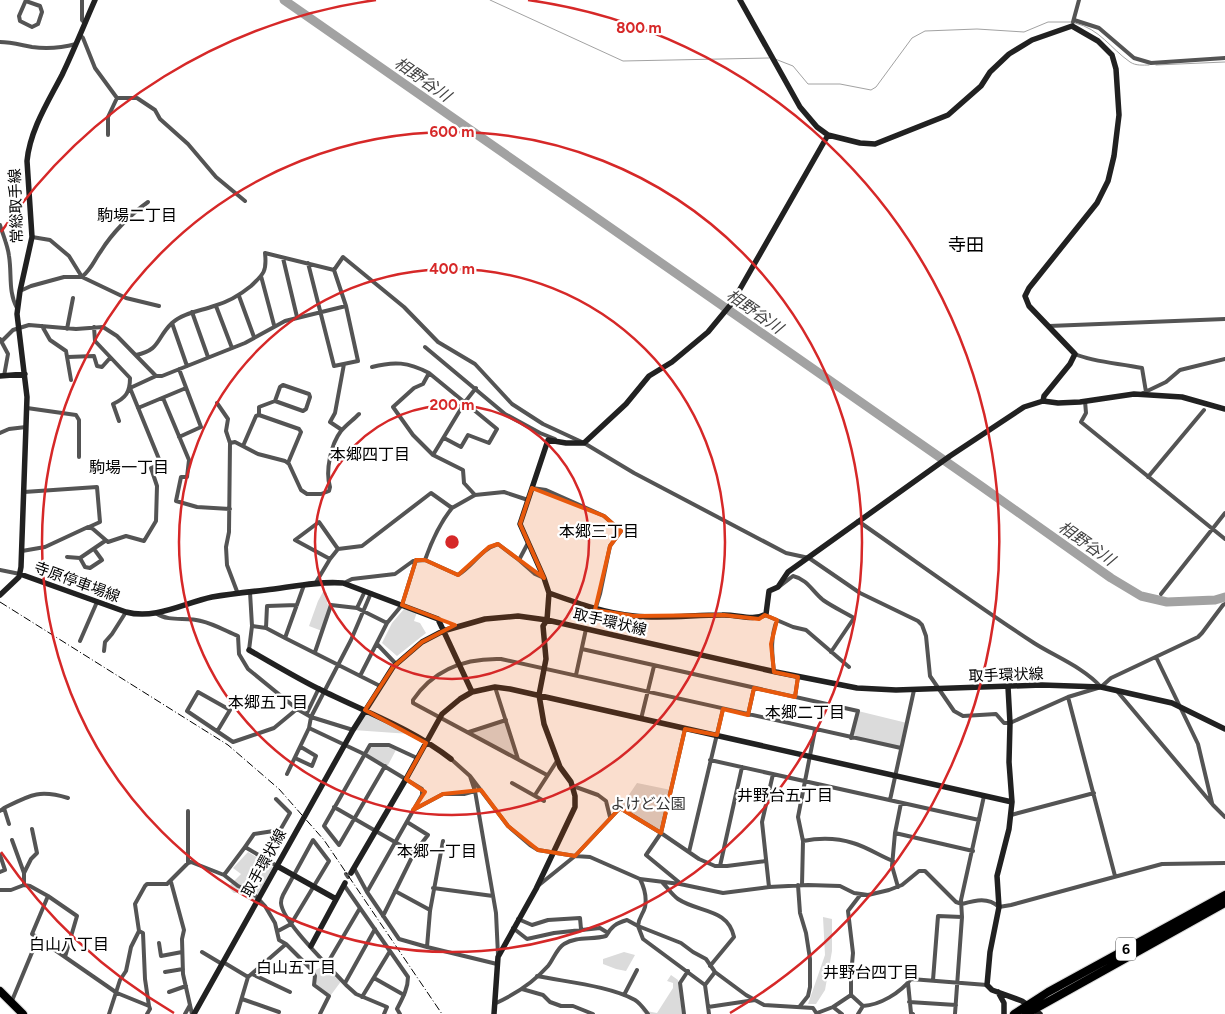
<svg xmlns="http://www.w3.org/2000/svg" width="1225" height="1014" viewBox="0 0 1225 1014" font-family="Figtree,'Noto Sans JP',sans-serif">
<style>
.green{fill:#dbdbdb}
.lines{fill:none;stroke-linecap:round;stroke-linejoin:round}
.stream{stroke:#a2a2a2;stroke-width:1}
.river{stroke:#a2a2a2;stroke-width:9}
.highway-casing{stroke:#dbdbdb;stroke-width:10}
.street{stroke:#545454;stroke-width:4}
.secondary{stroke:#212121;stroke-width:5.5}
.highway{stroke:#000;stroke-width:8}
.rail{stroke:#000;stroke-width:1;stroke-dasharray:8 2.5 1 2.5;stroke-linecap:butt}
.marked{fill:#e8590c;fill-opacity:0.2;stroke:#e8590c;stroke-width:4;stroke-linejoin:round}
.ring{fill:none;stroke:#d62828;stroke-width:2.5}
.labels{text-anchor:middle;stroke-width:4.5;stroke-linejoin:round;paint-order:stroke}
.shield{fill:#fff;stroke:#4c4c4c;stroke-width:1}
.shield-label{font-size:14px;font-weight:bold;fill:#000}
.street-label{font-size:15px;fill:#000;stroke:#fff}
.park-label{font-size:15px;fill:#323232;stroke:#fff}
.water-label{font-size:16px;font-style:italic;fill:#434343;stroke:#fff}
.neighbourhood-label{font-size:16px;fill:#000;stroke:#fff}
.quarter-label{font-size:18px;fill:#000;stroke:#fff}
.centre{fill:#d62828;stroke:#fff;stroke-width:2.5}
.ring-label{font-size:15px;text-anchor:middle;font-weight:bold;fill:#d62828;stroke:#fff;stroke-width:4.5;stroke-linejoin:round;paint-order:stroke}
</style>
<rect width="100%" height="100%" fill="#fff"/>
<path class="green" d="M324 590 327 593V603L330 607 322 631 309 626 318 601Z
M404 609 417 612 414 621 420 623 426 633 397 656 382 643 392 623Z
M365 710 410 734 353 730Z
M858 711 907 723 901 748 851 738Z
M506 720 518 759 469 732Z
M370 745H389L397 748 387 767 364 754Z
M637 783 671 790 661 833 620 808Z
M248 852 273 867 255 900 247 893H234L228 887 241 874 233 868Z
M823 917 832 919V951L825 990 816 1004H808L825 955Z
M624 952 635 955 626 971 616 969 603 964V959Z
M327 964 342 980 328 999 314 984 312 972Z
M671 975 678 980 682 1014H645L641 1010 657 1013 673 988V983L667 981Z"/>
<g class="lines">
<path class="stream" d="M490 0 623 61 769 58
M1075 23C1100 29 1110 48 1130 62 1136 66 1143 65 1149 65
M775 59 793 66 808 84H840L871 90 876 87 912 38 925 31 977 29 1024 32 1048 22H1071
M1156 65 1225 62"/>
<path class="river" d="M284 0 981 486 1111 578 1141 596 1167 602 1215 600 1225 597"/>
<g class="highway-casing">
<path id="highway" d="M0 991 23 1014
M1014 1014 1048 992 1225 895
M1026 1014 1225 903"/>
</g>
<path class="street" d="M82 0V20L85 23
M26 1 40 6 42 12 38 24 32 27 20 21 19 16 26 0
M1074 20 1099 28 1134 58 1151 63 1225 58
M1073 22 1079 0
M80 35 83 38 95 68 117 98H137L155 110 160 119 188 144 216 177 245 201
M0 42C11 42 21 45 32 47 47 49 61 48 76 44
M108 135V117L117 98
M0 225C3 235 8 246 9 256 12 274 8 292 17 308
M32 237 50 240 69 256 82 277C93 267 93 262 101 251 112 233 131 214 148 202
M283 258 297 317
M308 263 334 366 358 361 346 306 334 270
M334 270 343 257 404 307 438 342 475 364 512 404 543 424 584 443 634 473 786 553 809 558 860 593 918 621 922 625 926 636 930 676 954 711 963 716 996 714 1004 723H1010L1068 697 1101 687 1111 678 1198 637 1202 633 1223 605 1225 604
M261 276 274 325
M20 291 31 286 64 277H82L126 298 159 306
M239 296 254 337
M216 306 232 348
M192 312 208 357
M172 323 187 366
M42 326 50 340 66 351 71 380
M1049 326 1225 319
M94 327 95 341 130 378C130 392 126 398 113 404L119 421
M67 329 73 298
M0 339 8 354 4 376
M2 341 13 330 29 325 76 329 103 327 117 336 156 376H162L245 343 285 321 346 306
M425 347 505 414 540 433 555 439
M1075 354C1096 363 1120 363 1142 368L1146 392
M136 355C161 350 156 338 172 323 183 313 200 311 214 306 228 302 240 295 251 286 264 274 267 271 265 253L334 270
M68 357 94 356 97 366 102 367 110 358
M372 367C394 361 408 362 429 373L497 429 489 443 468 435 461 447 444 438
M429 373 423 384 414 388 393 407 413 435 433 455 463 470 464 483 475 495
M1141 394 1166 382 1180 370 1225 359
M163 398 189 460 187 477H181L176 501 197 507 230 509
M1085 401 1086 413 1081 422 1225 539
M217 403 228 419 226 431 230 443 229 532 226 547 227 565 238 594
M27 408 76 415 79 420V457
M138 408 186 388
M259 415V407L275 401 303 411 306 409 310 397 309 394 283 385 280 387 275 401
M342 430 330 422 335 413 344 364
M0 433 9 429 26 427
M179 437 201 427 179 369
M230 443 235 442 258 454 285 461 289 464 301 490 307 494H321L329 491 330 487C325 471 331 444 341 431 346 425 353 420 359 414
M243 446 256 416 259 415 299 429 301 432 288 463
M433 455 465 402 476 388
M1148 477 1204 410
M532 488 546 490 604 516 621 531 610 546 600 594 595 610
M24 492 97 487 100 522 89 527
M858 521C917 562 974 604 1034 643 1056 657 1083 667 1101 687
M22 551 45 547 88 527 93 529 108 542 126 536 144 541 156 521 157 486 151 468 161 464 130 388 156 376
M67 557 80 558 105 541
M80 558 85 567 90 568 102 560 94 549
M330 559 295 540 319 522 338 549
M425 560C432 540 439 524 452 508
M519 560 528 543
M0 570 20 574
M344 583 352 579 395 574 413 561 425 560 458 575C473 566 481 549 498 544L519 560 535 574 544 578
M315 584 330 559 338 549 362 546 431 493 452 508 475 495 504 492 528 500
M304 585 285 638 380 686
M780 586 793 576C807 579 813 592 823 600 833 607 844 612 854 618L831 652
M365 591 357 608 387 623
M1161 594 1225 513
M156 613C170 623 186 616 201 621 214 624 226 631 238 636L239 654 248 669 297 709 311 717 353 730
M765 615 793 627 806 630 849 667
M252 626 266 628
M285 638 266 628 267 606 297 605
M80 641 97 602
M377 644 396 664
M582 649 858 711 851 738
M249 650 252 626 250 592
M104 651 105 642 112 634 126 612
M315 652 331 605 357 608
M1156 657 1198 744 1212 803
M774 672C772 653 770 638 777 620
M576 675 586 629
M360 676 387 623 402 605 416 560
M495 687 518 759
M1117 691 1213 805 1225 817
M795 697 798 677
M1068 697 1115 876
M307 713 319 688
M748 715 754 688
M641 719 654 666
M218 730 230 710 198 692 187 711 233 742 274 728 297 709
M469 732 506 720
M295 758 312 766 316 756 301 747
M451 759 470 776 475 791 496 913 498 955
M710 760 979 820
M385 766 339 845 324 826 370 745H389L417 758
M287 774 309 728
M547 775 413 703V700C434 669 465 658 501 659L901 748
M470 776 508 826 530 845 538 850 575 856 620 808 661 833 699 859 715 866H727L766 861
M512 783 544 801
M573 786 598 795 606 801 610 817
M535 795 557 761
M890 800 914 690
M334 807 414 853 383 916
M4 808 9 824
M413 810 443 794H464L475 791
M0 811 4 808C30 795 39 789 68 798
M1011 815 1094 793
M407 822 428 835 414 853
M895 833 973 851
M803 841C819 838 837 838 853 843 867 847 880 856 893 861
M245 847 254 834 280 830
M689 852 723 709
M0 855 5 870 0 872
M264 858 290 813 276 799
M188 863V811
M720 866 742 767
M354 868 367 892 399 939 427 947 497 964
M24 873 31 859 37 853 32 829
M346 874 348 877
M224 875 238 886 252 892 265 906 275 923 279 940 286 944
M640 879C644 887 647 897 645 907 643 915 639 916 638 926L681 943 693 952 706 959 715 972 746 995 764 1005 813 1008 817 1014
M171 882 184 930 182 939 183 974 192 1014
M662 882C667 887 672 895 678 899 699 913 728 908 734 937L710 966
M680 883 646 855 661 833 685 729
M24 885 30 886 48 896 32 934 65 957 77 916 48 896
M344 885 408 977C408 989 402 999 397 1009L400 1014
M539 885 575 856 590 857 640 879 680 884 723 893 769 887 808 885 840 886 854 893 868 895 889 890 902 885 919 871H925L956 902 962 904C976 900 988 897 999 907L1011 905 1162 864 1225 863
M798 885 800 913 806 933 810 959V987L808 996 800 1006
M802 885 803 841 798 817 815 730
M769 887 762 822 773 774
M898 887 892 866 895 833 901 803
M433 888 493 896
M0 890H11L24 885V873L12 840
M395 891 430 910
M367 892 422 795V789L364 754 309 728 311 717 351 640 371 593
M861 894 848 911 853 953 851 975V995L863 1006
M518 919 532 925 548 920 580 918 581 929
M513 928 527 939 554 933 600 928 608 933
M278 931 291 924 329 861 313 840 283 895C282 897 281 901 281 903 282 922 332 969 346 985L356 994 387 1007 384 1014
M159 943 161 956 182 952
M427 947 430 911 443 841
M202 952 222 964
M65 957 117 993 149 1006 145 979 143 933 139 931
M223 962 248 977 237 1014
M327 964 360 908
M165 972 183 969
M252 974 290 992
M537 976C566 982 610 986 635 1000 640 1003 644 1009 648 1014
M248 977 286 944 311 969 315 976 314 985 329 996 320 1014
M374 978 404 995
M933 980 938 916 962 917
M345 983 375 929
M908 983 911 1013 913 1014
M705 985 715 972
M522 989 543 995 550 1002 561 1006H573L593 1014
M169 992 186 986
M624 995 637 970
M362 997 390 951
M242 999 279 1012
M909 1002 956 1005
M11 1003 38 938
M494 1004C514 995 533 983 548 966 553 960 557 948 564 944 577 936 592 940 606 936 611 927 616 923 627 920L638 926 643 939 705 985 709 1014
M708 1007 755 1000
M833 1007 842 1014
M817 1013 833 1007 851 995
M109 1014 120 980 126 971 131 947 139 931 135 904 145 886 147 884H167L188 863 191 862 224 875 245 847 277 866
M147 1014 150 1009 149 1006
M185 1014 190 1005
M684 1014 680 983 688 971
M858 1014 863 1006C880 1005 900 993 911 979L987 985
M955 1014 962 917 961 900 984 796"/>
<path class="secondary" d="M740 0 800 107 817 127 828 135 860 143 875 144 948 115 981 86 990 72 1009 54 1032 40 1072 26 1098 41 1112 55 1116 69 1119 115 1114 156 1108 181 1097 203 1029 288 1025 296 1029 306 1075 354 1070 364 1044 396 1043 401
M0 376 25 374
M20 574 126 612C155 620 184 603 212 597 230 594 248 592 266 590 291 587 318 581 343 583L438 619 472 692
M549 593 544 578 520 524 548 440 566 443H584L626 404 649 376 672 362 708 332 732 303 828 135
M0 595 19 577 21 567 27 397 17 314 20 291 32 237 27 161C30 130 48 102 62 75 74 50 84 25 95 0
M249 650C272 663 295 677 319 689 363 711 413 729 451 759
M1008 687 1010 723 1009 762 1012 802 1009 829 997 876 999 907 990 952 987 985 992 990 1022 1001 1040 1014
M277 866 336 899
M351 873 406 779 442 714 460 699 472 692 495 687 510 689 1012 802
M311 946 345 883
M998 992 1004 1003V1014
M194 1014 353 730 393 667 422 642 443 631 485 619 518 616 547 620 776 672 857 688 896 690 1042 685 1101 687 1172 703 1225 729
M494 1014 498 957 536 889 575 807V796L571 782 560 767 544 724 539 695 546 659 543 626 547 620 549 593C577 603 604 613 634 616 663 619 693 615 722 615 737 614 753 622 766 614L769 591 778 587 788 572 950 456 1024 407 1043 401 1058 403 1080 402 1134 394 1182 397 1225 409"/>
<use href="#highway" class="highway"/>
<path class="rail" d="M0 602 228 745 279 789 324 840 442 1014"/>
</g>
<path class="marked" d="M532 488 604 516 621 531 610 546 595 610 634 616 724 615 759 619 765 615 777 620 771 644 774 672 798 677 795 697 754 688 748 715 723 709 717 735 685 729 661 833 620 808 575 856 538 850 508 826 481 790 443 794 413 810 425 792 406 779 426 743 365 710 393 667 422 642 455 625 402 605 416 560H425L458 575 489 547 498 544 544 578 520 524Z"/>
<g class="ring">
<circle cx="452" cy="542" r="137"/>
<circle cx="452" cy="542" r="273"/>
<circle cx="452" cy="542" r="410"/>
<path d="M174 1013A547 547 0 0 1 1 852M1 232A547 547 0 0 1 376 0M528 0A547 547 0 0 1 730 1013"/>
</g>
<g class="labels">
<rect class="shield" x="1116" y="937.5" width="20" height="23" rx="4"/>
<g class="shield-label">
<text x="1126" y="954">6</text>
</g>
<g class="street-label">
<text transform="translate(16 206) rotate(-92)" y="5">常総取手線</text>
<text transform="translate(77 582) rotate(20)" y="5">寺原停車場線</text>
<text transform="translate(610 622) rotate(13)" y="5">取手環状線</text>
<text transform="translate(1006 675) rotate(-2)" y="5">取手環状線</text>
<text transform="translate(264 863) rotate(-61)" y="5">取手環状線</text>
</g>
<g class="park-label">
<text x="648" y="809">よけど公園</text>
</g>
<g class="water-label">
<text transform="translate(423 79) rotate(35)" y="6">相野谷川</text>
<text transform="translate(755 311) rotate(35)" y="6">相野谷川</text>
<text transform="translate(1087 543) rotate(35)" y="6">相野谷川</text>
</g>
<g class="neighbourhood-label">
<text x="137" y="221">駒場二丁目</text>
<text x="370" y="460">本郷四丁目</text>
<text x="129" y="473">駒場一丁目</text>
<text x="599" y="537">本郷三丁目</text>
<text x="268" y="708">本郷五丁目</text>
<text x="805" y="718">本郷二丁目</text>
<text x="785" y="801">井野台五丁目</text>
<text x="437" y="857">本郷一丁目</text>
<text x="69" y="950">白山八丁目</text>
<text x="296" y="973">白山五丁目</text>
<text x="871" y="978">井野台四丁目</text>
</g>
<g class="quarter-label">
<text x="966" y="251">寺田</text>
</g>
</g>
<circle cx="452" cy="542" r="8" class="centre"/>
<g class="ring-label">
<text x="639" y="33">800 m</text>
<text x="452" y="137">600 m</text>
<text x="452" y="274">400 m</text>
<text x="452" y="410">200 m</text>
</g>
</svg>
